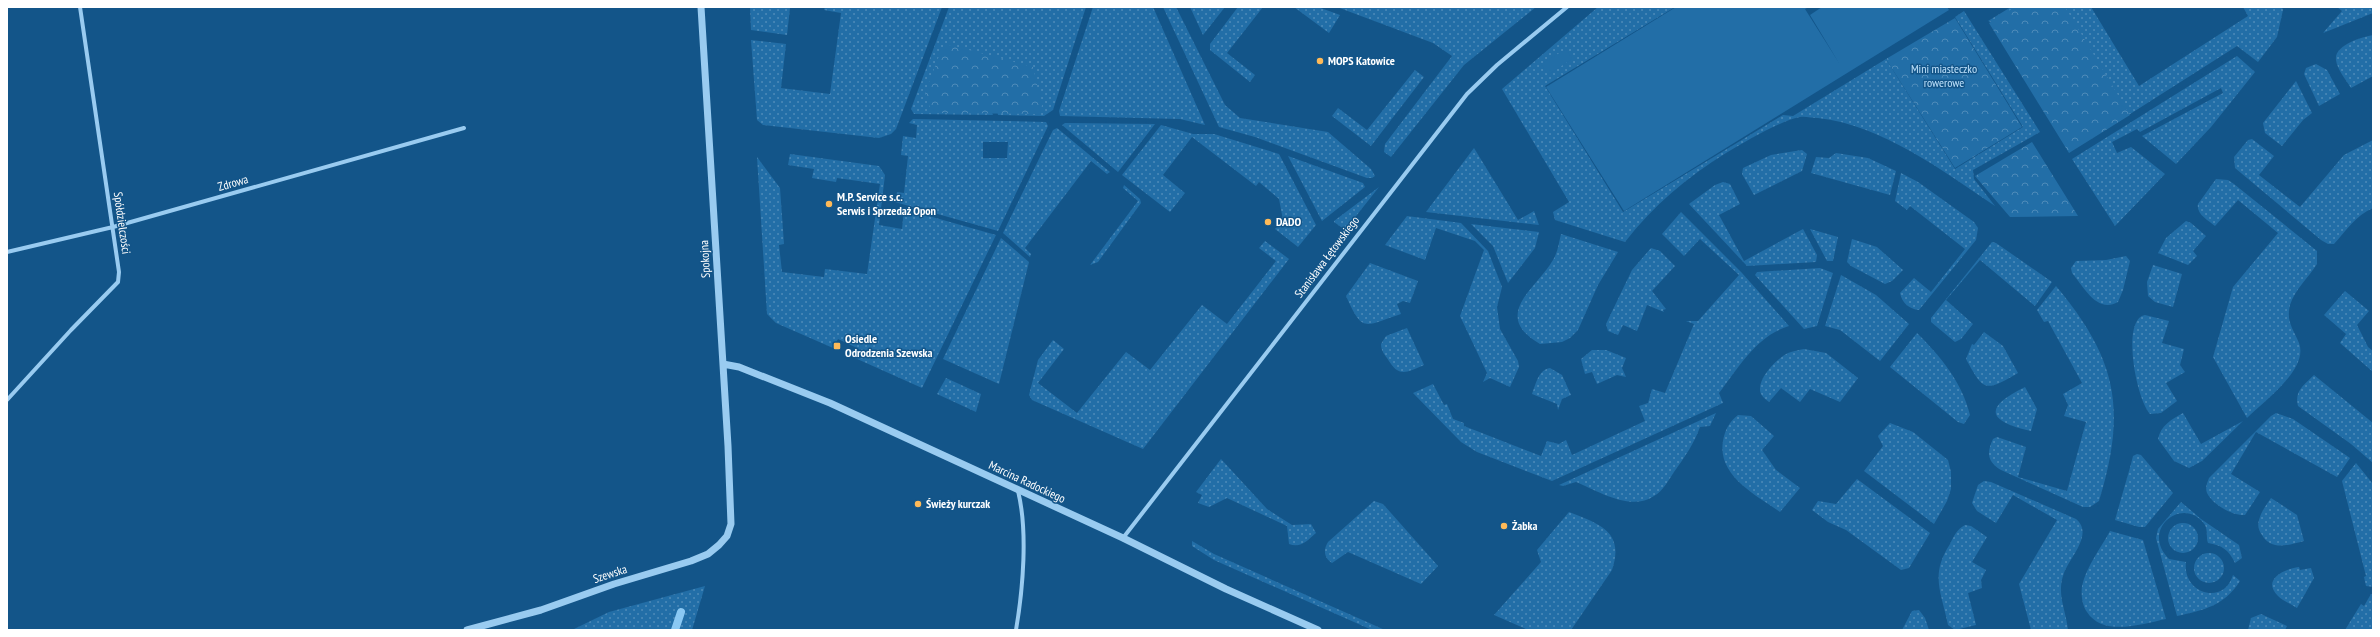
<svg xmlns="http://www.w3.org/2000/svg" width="2380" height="637" viewBox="0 0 2380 637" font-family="'PT Sans Narrow',sans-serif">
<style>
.grass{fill:url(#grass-dots);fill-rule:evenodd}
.forest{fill:url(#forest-crowns)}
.pitch{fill:#226ea7}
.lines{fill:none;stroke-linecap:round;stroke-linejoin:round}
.stream{stroke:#8ac8f3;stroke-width:8}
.minor{stroke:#99cbf0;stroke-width:4}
.tertiary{stroke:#99cbf0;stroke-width:7}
.poi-dot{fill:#ffba58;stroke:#135589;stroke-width:1.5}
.labels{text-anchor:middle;stroke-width:3;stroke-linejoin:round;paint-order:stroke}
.poi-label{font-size:12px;font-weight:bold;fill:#fff;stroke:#135589;text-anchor:start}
.park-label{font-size:12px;fill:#bfe2fc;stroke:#135589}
.street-label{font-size:12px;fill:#fff;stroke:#135589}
</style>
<defs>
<pattern id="grass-dots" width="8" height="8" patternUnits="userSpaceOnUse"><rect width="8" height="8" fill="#226ea7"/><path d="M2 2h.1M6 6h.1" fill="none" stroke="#4e8bb9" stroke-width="1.8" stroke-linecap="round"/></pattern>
<pattern id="forest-crowns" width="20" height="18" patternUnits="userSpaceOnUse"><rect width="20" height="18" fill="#226ea7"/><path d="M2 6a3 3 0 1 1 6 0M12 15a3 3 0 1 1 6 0" fill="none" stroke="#4e8bb9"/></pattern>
</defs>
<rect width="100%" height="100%" fill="#135589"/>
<path class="grass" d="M750 7 790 8 787 35 751 30Z
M825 7H942L896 129 891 134 879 138 763 125 757 120 751 40 786 44 781 88 830 94 841 13 824 10Z
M949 7H1086L1053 110 1044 116 998 115 997 109 991 110 993 115 914 114 911 109Z
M1093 7H1153L1205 125 1180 119 1060 116 1059 111Z
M1163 7H1176L1225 105 1240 118 1328 132 1371 169 1375 176 1372 178H1367L1255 137 1219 127Z
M1190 7H1225L1203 35Z
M1238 7H1263L1227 53 1255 75 1250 82 1210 50V44Z
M1294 7H1318L1340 15 1329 33Z
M1337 7H1536L1464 65 1391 157 1384 152 1385 144 1452 56 1433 43Z
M1598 7H1675L1545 86 1623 212 1783 115 1793 116 1886 59 1955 169 2023 127 1955 17 1964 11 2040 132 1973 170 1974 179 1995 206C1943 171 1882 125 1818 118 1812 118 1805 116 1800 117 1777 122 1747 141 1726 153 1687 177 1653 206 1625 242L1555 220 1553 212 1569 202 1502 89Z
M2011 7H2091L2139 86 2248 16 2243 7H2282L2283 10 2277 37 2258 62 2237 46 2127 116 1997 24 1988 21Z
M2337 7H2373V13L2323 33 2342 11Z
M2373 35V76L2351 88C2346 80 2337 69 2336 60 2334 45 2362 37 2373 35Z
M2237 56 2255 72 2211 127 2176 164 2142 136 2223 93 2221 88 2140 132 2137 129 2112 142 2117 153 2131 147 2165 174 2115 226 2072 159Z
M2316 64 2327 70 2340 94 2319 106 2304 74 2306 68Z
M1415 70 1424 77 1371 146 1332 116 1338 108 1367 130Z
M2296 81 2312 113 2303 120 2282 146 2265 133 2263 123Z
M913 119 1046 122 1048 126 998 231 895 202 897 192 904 193 908 156 901 155 903 136 916 138 917 125 909 123ZM983 142H1008L1007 158H983Z
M1065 123 1155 124 1118 172 1062 125Z
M1161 125 1193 134H1214L1279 154 1316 225 1298 247 1275 229 1283 220 1279 199 1259 182 1256 186 1192 137 1163 175 1185 193 1170 212 1122 175Z
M1057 128 1110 172 1107 174 1091 161 1025 248 1031 254 1030 257 1003 233 1053 130Z
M2252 139 2274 156 2259 175 2300 207 2344 155 2373 140V208C2355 216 2347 230 2334 244H2328L2321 240 2235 168 2234 157 2248 140Z
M1474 148 1518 220 1534 211 1539 225 1426 212Z
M1802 150 1807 154 1802 171 1754 195 1742 174 1743 168 1771 155Z
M1836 153 1868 158 1896 171 1890 195 1811 173 1816 157 1829 158Z
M790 154 879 166 885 175 879 225 902 229 904 209 996 235 922 388 855 358 859 349 838 339 833 348 776 323 767 314 757 157 780 188 784 244 779 245 782 272 824 277 825 269 867 274 880 184 837 178 836 182 812 178 814 169 788 165Z
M1288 156 1363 183 1365 187 1322 221Z
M1901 173 1918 182 1974 222 1978 228 1976 240 1919 310C1909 309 1902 303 1900 293L1914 278 1931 292 1965 249 1910 206 1907 210 1895 201Z
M2216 179 2228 180 2234 184 2317 251V264C2309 277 2295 289 2290 305 2286 322 2293 328 2299 343 2309 369 2263 402 2247 418L2213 357 2233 287 2278 233 2238 200 2215 226C2208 220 2196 214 2198 204Z
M1723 182 1730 184 1740 204 1719 215 1744 261 1803 229 1817 255 1816 262 1747 266 1689 204 1715 185Z
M1124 185 1140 199 1141 203 1098 262 1090 265 1138 201 1123 188Z
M1379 187 1345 230 1334 222V221Z
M1681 212 1742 273 1789 326C1756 336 1739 367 1719 393L1723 403 1552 481 1477 452 1461 442 1413 393 1433 384 1444 405 1447 404 1453 419 1464 423V426L1541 456 1547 441 1559 444 1566 440 1572 455 1645 421 1639 406 1648 403 1652 389 1665 393 1694 324 1686 321H1698L1739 275 1700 239 1684 256 1662 234Z
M1407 216 1461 223 1488 251 1502 287 1497 307 1500 329 1518 361 1519 367 1510 387 1490 378 1483 382 1487 373 1460 316 1484 250 1475 241 1436 228 1425 260 1385 245Z
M2186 221 2191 223 2206 236 2193 251 2197 256 2188 265 2158 253 2166 238Z
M1471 224 1539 232 1535 248 1508 283 1493 246Z
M1810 229 1838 237 1833 261H1827Z
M1561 234 1618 252 1598 285 1578 330 1570 338 1562 342 1540 344C1490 315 1537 288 1553 260 1558 252 1559 242 1561 234Z
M1001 238 1029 262 999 384 943 359Z
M1852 239 1877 247 1903 270 1892 281 1885 284 1851 266 1847 262Z
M1265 241 1289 259 1143 449 1032 400 1029 395 1038 360 1053 340 1064 349 1038 383 1077 413 1126 352 1150 370 1202 305 1227 324 1276 261 1259 248Z
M1992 242 1996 243 2052 282 2035 306 1980 260 1946 300 1973 324 1961 339 1955 342 1931 322V318Z
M1651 248 1660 251 1675 266 1652 291 1666 309 1663 310 1664 312 1647 305 1637 331 1623 325 1618 335 1608 331 1606 324 1632 270Z
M2126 256 2130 261 2123 290 2118 302C2097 314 2084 287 2072 273L2071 268 2076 261 2106 260Z
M1370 263 1418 281 1410 303 1403 301 1397 304 1401 314C1364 326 1363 334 1346 296Z
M2153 265 2182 274 2173 307 2155 302 2148 296 2147 282Z
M1820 268 1833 273 1817 326 1804 329 1755 275 1757 272Z
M1841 275 1876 295 1909 324 1880 361 1840 330 1825 326Z
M2056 286C2117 359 2127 409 2099 501L2090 507H2083L2001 470C1988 462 1986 454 1993 439L1997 437 2026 447 2018 477 2067 491 2086 422 2064 416 2068 405 2063 394 2082 383 2048 321 2044 322 2037 310Z
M2345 291 2369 311 2357 325 2368 347 2373 351V372L2340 343 2346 334 2324 315Z
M2145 315 2169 321 2162 343 2184 349 2180 365 2185 372 2166 383 2177 401 2161 413 2150 414C2136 399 2121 319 2145 315Z
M1407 328 1424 365C1405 373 1399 378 1387 358 1384 354 1381 350 1381 344L1386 336Z
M1984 332 2003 346 2018 373C1985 392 1984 392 1966 359L1972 344 1974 345Z
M1917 333C1941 357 1962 382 1970 415L1964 424 1958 422 1890 367Z
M1804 349 1826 353 1858 378 1840 402 1810 389 1800 402 1781 388 1769 402C1765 399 1760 395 1760 390 1759 376 1778 358 1788 353 1793 351 1799 350 1804 349Z
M1592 350H1606L1626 358 1622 368 1626 377 1617 375 1597 384 1592 372 1585 374 1581 359Z
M1550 368 1562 375 1571 395 1562 399 1558 410 1557 404 1532 394C1536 384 1538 370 1550 368Z
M2314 375 2373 423V463L2351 444 2298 406C2294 391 2304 385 2314 375Z
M946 378 981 394 976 412 937 394Z
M2025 387 2037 409 2031 431C1986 421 1984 407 2025 387Z
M1716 413 1710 426 1700 427C1694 444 1684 458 1674 472 1668 481 1663 491 1654 496 1631 512 1598 491 1576 482L1563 486 1559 485Z
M2183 413 2201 444 2243 421 2202 461 2189 468 2174 461 2158 439C2161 425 2171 420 2183 413Z
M2276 413 2293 419 2350 458 2337 477 2256 432 2231 474 2260 492 2245 515C2233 516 2213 505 2207 493 2205 488 2207 483 2209 478L2271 416Z
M1738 415 1751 416 1774 436 1762 450 1776 470 1800 488 1780 512C1756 495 1717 476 1723 441 1725 430 1729 422 1738 415Z
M1890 423 1913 432 1948 460 1951 472V489L1947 501 1934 524 1864 471 1883 446 1878 436Z
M2137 454 2141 455 2173 493 2145 527H2139L2115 520 2131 464 2133 456Z
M1221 459 1267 509 1292 525 1311 524 1316 533C1307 541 1301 548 1289 544L1287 526 1227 498 1209 507 1198 503 1202 495 1196 492Z
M2356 463 2373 484V587L2366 586 2364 577 2366 576 2342 481Z
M1857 479 1930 533 1909 568 1901 570 1846 530 1828 522 1812 510 1818 501 1836 504Z
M1984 481 1991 482 2076 519C2094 534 2070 557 2064 573 2056 594 2066 609 2068 630H2031L2019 584 2057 520 2013 495 1996 523 1977 511 1972 503 1978 485Z
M2271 498 2297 515 2304 541C2289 545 2271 551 2262 535 2259 531 2257 526 2259 520 2261 512 2266 505 2271 498Z
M1374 501 1383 504 1438 566 1421 584 1348 552 1332 563C1324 558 1323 550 1328 542Z
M2181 502 2201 519 2239 545 2242 558 2235 563C2229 550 2222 545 2208 543 2206 538 2208 531 2205 525 2184 494 2139 529 2169 559L2186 562C2182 594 2224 606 2233 575L2240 581C2224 606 2204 610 2177 616L2156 538 2158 529Z
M1569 512C1599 524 1625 531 1612 570L1571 630H1528L1494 615 1541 562 1537 550Z
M2168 538a15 15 0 1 1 30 0a15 15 0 1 1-30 0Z
M1965 525 1971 526 1987 537 1972 562 1986 570 1981 580 1982 588 1968 593 1976 625 1955 630 1948 625C1941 591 1930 575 1950 544 1954 536 1957 529 1965 525Z
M2110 531 2143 540 2166 619C2142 624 2103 637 2087 612 2082 605 2081 595 2082 586 2086 567 2101 548 2110 531Z
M1192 541 1214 554 1385 630H1372L1214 560 1192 546Z
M2194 568a15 15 0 1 1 30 0a15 15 0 1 1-30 0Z
M2299 567 2300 570 2311 568 2314 578 2297 608C2291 604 2283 601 2278 596 2261 579 2285 569 2299 567Z
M705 586 692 630 574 629 609 612Z
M2371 594H2373V630H2345L2361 604 2364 606Z
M1919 610 1925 618 1929 630H1902L1912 611Z
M2261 614 2287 626 2285 630H2248L2251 618Z"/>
<path class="forest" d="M2015 7H2065L2130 115 2069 153 1989 23Z
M1955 18 2022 127 1955 168 1886 59Z
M950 45 1033 67 1042 106 1037 114 932 113 925 93 942 48Z
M2032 142 2078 216 2010 217 1975 176Z"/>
<path class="pitch" d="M1676 7H1809L1805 9 1839 63 1810 15 1822 7H1947L1949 10 1624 211 1546 87Z
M1566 49 1572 59 1548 75 1541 64Z"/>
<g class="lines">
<path class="stream" d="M675 630 681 612"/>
<path class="minor" d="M7 252 113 227 464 128
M7 400 71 330 118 282 119 272 80 7
M1123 538 1467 94 1497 65 1567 7
M1016 630C1023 589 1028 531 1018 491"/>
<path class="tertiary" d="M723 364 739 367 830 403 1123 538 1226 589 1318 630
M467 630 541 610 614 584 691 561 708 554 719 545 727 536 731 524 728 446 701 7"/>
</g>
<g class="poi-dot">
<circle cx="1320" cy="61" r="4"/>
<circle cx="829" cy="204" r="4"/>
<circle cx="1268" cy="222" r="4"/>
<rect x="833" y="342" width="8" height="8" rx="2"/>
<circle cx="918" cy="504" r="4"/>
<circle cx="1504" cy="526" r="4"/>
</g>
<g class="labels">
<g class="poi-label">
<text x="1328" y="65">MOPS Katowice</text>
<text x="837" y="201">M.P. Service s.c.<tspan x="837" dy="14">Serwis i Sprzedaż Opon</tspan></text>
<text x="1276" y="226">DADO</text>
<text x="845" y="343">Osiedle<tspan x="845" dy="14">Odrodzenia Szewska</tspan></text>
<text x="926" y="508">Świeży kurczak</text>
<text x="1512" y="530">Żabka</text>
</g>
<g class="park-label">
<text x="1944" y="73">Mini miasteczko<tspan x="1944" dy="14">rowerowe</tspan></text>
</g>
<g class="street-label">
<text transform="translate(233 183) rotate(-16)" y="4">Zdrowa</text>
<text transform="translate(122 223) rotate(82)" y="4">Spółdzielczości</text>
<text transform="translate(1327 257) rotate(-53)" y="4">Stanisława Łętowskiego</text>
<text transform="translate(705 259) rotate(-93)" y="4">Spokojna</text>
<text transform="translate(1027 482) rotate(25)" y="4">Marcina Radockiego</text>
<text transform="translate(610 574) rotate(-18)" y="4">Szewska</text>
</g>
</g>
<rect width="2380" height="637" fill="none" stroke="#ffffff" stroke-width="16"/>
</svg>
